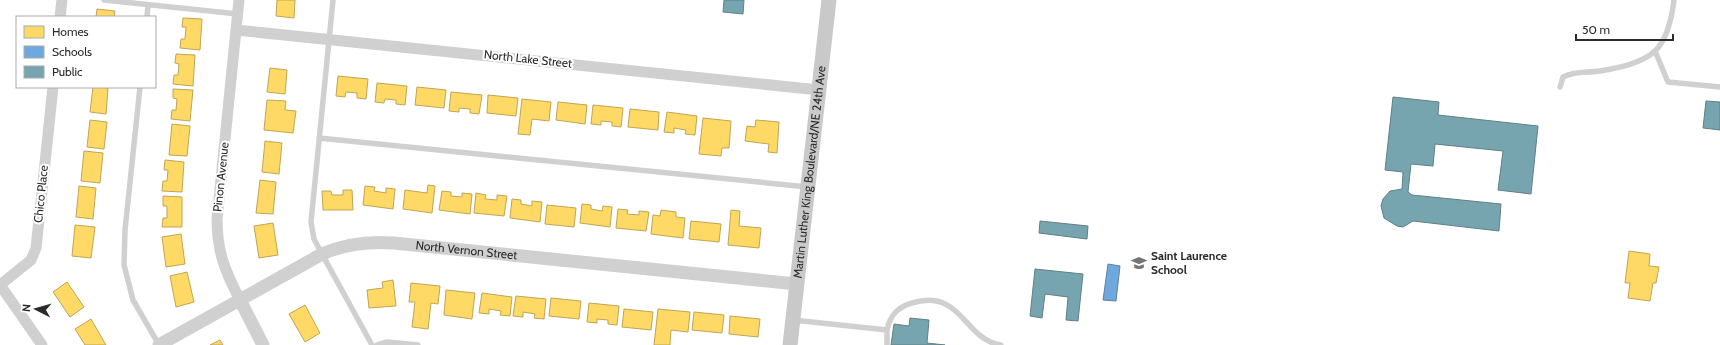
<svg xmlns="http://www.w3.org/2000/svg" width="1720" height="345" viewBox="0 0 1720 345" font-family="Cabin,sans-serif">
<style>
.homes{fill:#ffd966;stroke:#bfa554}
.schools{fill:#6fa8dc;stroke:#5b82a7}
.public{fill:#76a5af;stroke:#608087}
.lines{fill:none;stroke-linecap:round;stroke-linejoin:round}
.service{stroke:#d0d0d0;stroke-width:5.5}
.minor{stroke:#d0d0d0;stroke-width:11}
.tertiary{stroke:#d0d0d0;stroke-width:13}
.secondary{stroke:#c9c9c9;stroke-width:15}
.labels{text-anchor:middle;stroke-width:4;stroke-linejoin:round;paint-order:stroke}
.street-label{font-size:12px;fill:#2b2b2b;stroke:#fff}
.poi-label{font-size:12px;font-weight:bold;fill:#2b2b2b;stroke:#fff;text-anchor:start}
</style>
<rect width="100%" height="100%" fill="#fff"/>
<path class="homes" d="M277 0H295L294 18 276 16Z
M97 9 115 11 114 17H96Z
M183 18 202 19 200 50 180 48 181 39H185L186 27H182Z
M176 54 195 55 193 86 173 84 174 75H178L179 64 175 63Z
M270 68 287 70 285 94 267 92Z
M338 76 368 79 366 99 357 98V93L346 92 345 97 336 96Z
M377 83 407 86 405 105 396 104V100L385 99 384 103 375 102Z
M93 87 108 88 106 114 90 112Z
M417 87 446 90 444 108 415 105Z
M173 89 193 90 190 121 171 119 172 110H176L177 99 173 98Z
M451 92 482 95 479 114 470 113V109L459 108V112L449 111Z
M488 95 518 98 516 116 487 113Z
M522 99 551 102 549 121 532 119 530 135 518 134Z
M267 100 286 101 285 110 296 111 293 133 264 130Z
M558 102 587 105 585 124 556 120Z
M593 105 623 108 621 127 612 126V122L601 121V125L591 124Z
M630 109 659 112 658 130 628 127Z
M667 112 697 116 695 135 685 134 686 130 674 128V133L664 132Z
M703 118 731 121 729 148H722L721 156 699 154Z
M90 120 107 122 104 149 87 147Z
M756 120 779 122 777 153 768 152 769 144 745 141 747 126 755 127Z
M172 124 190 126 187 156 169 155Z
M265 141 282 143 279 174 262 172Z
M84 151 103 153 100 183 81 181Z
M165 160 184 162 182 192 162 191 163 181H167L168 170H164Z
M260 180 276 182 273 214 256 213Z
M428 185 435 186 432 213 403 209 405 190 427 193Z
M79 186 96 188 93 219 76 217Z
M365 186 375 187 374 191 386 193V188L395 189 393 209 363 205Z
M343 190H352L353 210H323L322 191H331L332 195H343Z
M442 191 451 192V196L462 197V193L472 194 470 214 439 210Z
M476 193 486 195 485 199 497 200V195L507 196 504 216 474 213Z
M163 196 182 197V227H162L163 218H167V206H163Z
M512 199 521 200V204L532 206V201L542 202 540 222 510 218Z
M582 204 591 205V209L602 211 603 206 612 207 610 227 580 223Z
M547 205 576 208 574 227 545 224Z
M618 209 628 210 627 214 639 215V211L649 212 646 231 616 228Z
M661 210 676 212V217L685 218 683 238 651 234 653 215 660 216Z
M731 210 740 211 739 226 761 228 759 248 728 245Z
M691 221 721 224 719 242 689 239Z
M273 223 278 255 259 258 254 226Z
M75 225 95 227 91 258 72 256Z
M181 234 185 264 166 267 162 237Z
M1629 251 1650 254 1649 266 1659 267 1656 283H1653L1650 301 1628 298 1630 283H1625Z
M187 272 194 302 176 307 170 276Z
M393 280 396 306 369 308 367 290 383 288 382 282Z
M67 282 84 307 70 317 53 292Z
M411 283 440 286 438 304 431 303 428 329 412 327 415 302H409Z
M446 290 475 293 472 319 444 315Z
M482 293 512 297 510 316 500 315 501 311 489 309V314L479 313Z
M516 296 546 299 544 319 534 318 535 314 523 312V317L513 316Z
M551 298 581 301 579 319 549 316Z
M589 303 619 306 617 325 608 324V320L597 319V323L587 322Z
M305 305 320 333 305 342 289 314Z
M624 309 653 312 651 330 622 327Z
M658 309 690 312 688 332 671 330 670 345H654Z
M694 312 724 315 722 333 692 330Z
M730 316 760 319 758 337 729 334Z
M91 319 106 345H85L75 329Z
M220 340 223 345H210Z"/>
<path class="schools" d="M1108 264 1120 266 1116 301 1103 300Z"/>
<path class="public" d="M724 0H744L743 14 723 12Z
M1393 97 1439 102 1438 115 1538 126 1531 194 1498 190 1503 151 1435 144 1433 166 1411 164 1408 192 1412 195 1501 204 1499 231 1413 221 1403 227 1397 226 1384 218 1381 206 1383 199 1390 191 1402 189 1403 172 1385 170Z
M1706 101 1720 102V130L1703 128Z
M1040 221 1088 226 1087 239 1039 233Z
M1035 269 1083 274 1078 321 1066 320 1068 297 1045 294 1042 318 1030 316Z
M910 318 929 320 927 343 945 345H891L894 324 909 326Z"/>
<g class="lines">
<path class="service" d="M104 0 238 14
M333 0 311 222 314 239 322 254 372 345
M147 17 148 5
M1655 51 1668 82 1720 87
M140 87 125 230 124 265 133 300 159 345
M1560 87 1563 77C1575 71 1587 73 1600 71 1617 68 1641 64 1655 51 1667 40 1672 16 1674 0
M319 138 808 187
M793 320 887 330V345
M887 330C890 316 897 307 912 303 962 288 964 340 1001 345
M377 345 387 342 418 345"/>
<path class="minor" d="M239 0 217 219C217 252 225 271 240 300
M60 17 62 0
M236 30 819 90
M0 285 31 260 36 248 53 87
M0 285 42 345"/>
<g class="tertiary">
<path d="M240 300 263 345"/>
<path id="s1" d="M159 345 322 254C345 244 369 241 394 243L797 284"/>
</g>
<path class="secondary" id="s2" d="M790 345 829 0"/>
</g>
<defs>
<g id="school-bare" transform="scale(1.2)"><path d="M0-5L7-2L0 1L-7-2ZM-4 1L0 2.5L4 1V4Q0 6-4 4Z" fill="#757575" stroke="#fff" stroke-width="2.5" paint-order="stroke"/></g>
</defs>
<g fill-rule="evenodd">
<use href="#school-bare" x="1139" y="263"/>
</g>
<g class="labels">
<g class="street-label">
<text transform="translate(528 59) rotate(6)" y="4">North Lake Street</text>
<text dy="4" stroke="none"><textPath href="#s2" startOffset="174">Martin Luther King Boulevard/NE 24th Ave</textPath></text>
<text transform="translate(221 177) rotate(-84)" y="4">Pinon Avenue</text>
<text transform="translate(41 194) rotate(-84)" y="4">Chico Place</text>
<text dy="4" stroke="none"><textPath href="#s1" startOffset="333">North Vernon Street</textPath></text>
</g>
<g class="poi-label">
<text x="1151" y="260">Saint Laurence<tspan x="1151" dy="14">School</tspan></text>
</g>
</g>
<rect x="16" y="16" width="140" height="72" fill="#ffffff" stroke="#aaaaaa"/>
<rect x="24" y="26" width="20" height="12" fill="#ffd966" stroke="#aaaaaa"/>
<text x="52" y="36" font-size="12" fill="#2b2b2b">Homes</text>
<rect x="24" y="46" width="20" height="12" fill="#6fa8dc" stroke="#aaaaaa"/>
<text x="52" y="56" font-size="12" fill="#2b2b2b">Schools</text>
<rect x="24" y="66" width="20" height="12" fill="#76a5af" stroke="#aaaaaa"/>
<text x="52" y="76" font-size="12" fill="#2b2b2b">Public</text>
<g transform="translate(36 309) rotate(276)" stroke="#ffffff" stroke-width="3" paint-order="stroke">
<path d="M0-3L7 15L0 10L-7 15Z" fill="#2b2b2b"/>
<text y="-6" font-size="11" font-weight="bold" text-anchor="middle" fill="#2b2b2b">N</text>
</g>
<path d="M1576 34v6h97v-6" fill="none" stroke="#2b2b2b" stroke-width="2"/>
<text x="1582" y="34" font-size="12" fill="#2b2b2b" stroke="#ffffff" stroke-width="3" paint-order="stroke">50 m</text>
</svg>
